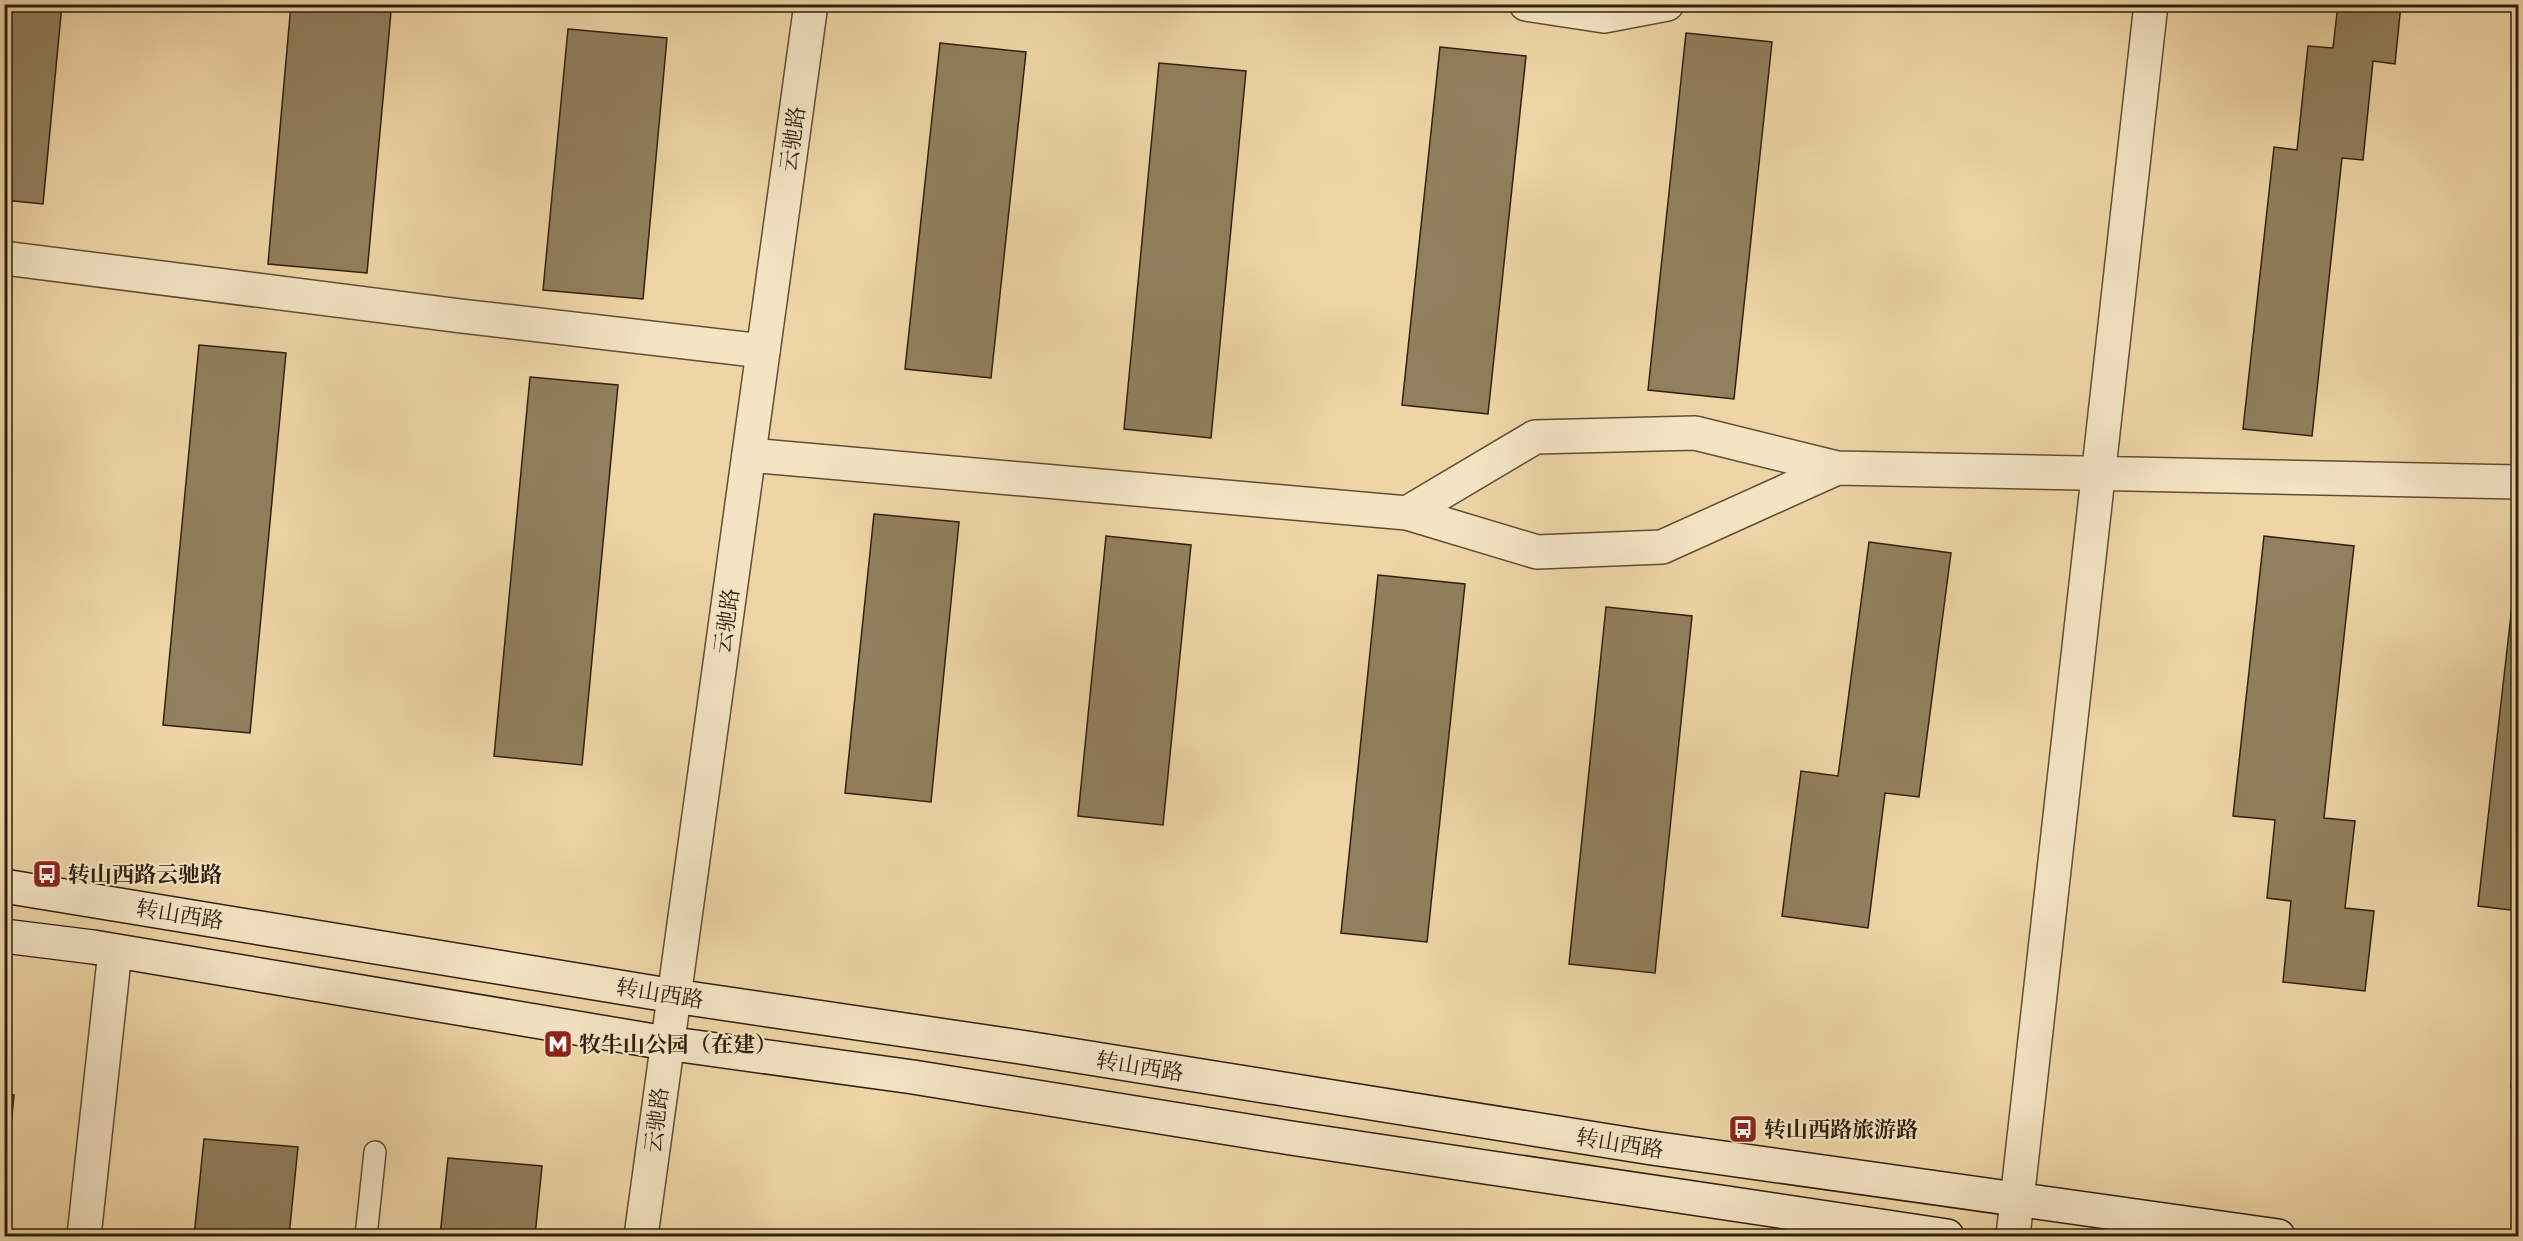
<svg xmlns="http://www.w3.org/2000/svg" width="2523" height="1241" viewBox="0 0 2523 1241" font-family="'IM FELL DW Pica','Noto Serif SC',serif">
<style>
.building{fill:#927f5d;stroke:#2f210f;stroke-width:1.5}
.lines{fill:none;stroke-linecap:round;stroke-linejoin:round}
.service-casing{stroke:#5f4e34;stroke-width:24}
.minor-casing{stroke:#5f4e34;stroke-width:36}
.tertiary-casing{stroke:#5f4e34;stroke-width:36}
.secondary-casing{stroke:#2f210f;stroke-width:36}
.service{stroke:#f4e4c4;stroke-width:21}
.minor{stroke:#f4e4c4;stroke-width:33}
.tertiary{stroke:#f4e4c4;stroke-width:33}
.secondary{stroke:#f4e4c4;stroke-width:33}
.labels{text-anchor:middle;stroke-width:4.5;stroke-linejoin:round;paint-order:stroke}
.street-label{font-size:22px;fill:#2f210f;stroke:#f4e4c4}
.poi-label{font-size:22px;font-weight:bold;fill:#2f210f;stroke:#f4e4c4;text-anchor:start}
</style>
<rect width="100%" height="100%" fill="#eed5a5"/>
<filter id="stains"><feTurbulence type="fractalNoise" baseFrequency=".00333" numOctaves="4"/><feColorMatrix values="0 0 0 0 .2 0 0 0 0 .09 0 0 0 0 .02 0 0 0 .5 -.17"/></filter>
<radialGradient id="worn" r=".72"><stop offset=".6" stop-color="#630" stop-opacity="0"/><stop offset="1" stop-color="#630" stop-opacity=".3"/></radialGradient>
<path class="building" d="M4 4H62L43 204 4 200Z
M291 4 391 12 367 273 268 264Z
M2338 4H2401L2395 64 2373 61 2363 160 2342 158 2312 436 2243 429 2274 147 2297 150 2308 46 2333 48Z
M568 29 667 38 643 299 543 290Z
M1686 33 1772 42 1734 399 1648 390Z
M940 43 1026 52 991 378 905 369Z
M1440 47 1526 56 1488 414 1402 405Z
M1159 63 1246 71 1211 438 1124 429Z
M199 345 286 353 250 733 163 725Z
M530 377 618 385 582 765 494 756Z
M874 514 959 522 931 802 845 793Z
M1106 536 1191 545 1163 825 1078 816Z
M2264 536 2354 546 2324 818 2355 821 2345 908 2374 911 2365 991 2283 982 2291 901 2267 898 2275 820 2233 816Z
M1869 542 1951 553 1919 797 1885 793 1868 928 1782 916 1801 771 1838 776Z
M2518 553V911L2478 906Z
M1378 575 1465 584 1427 942 1341 933Z
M1606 607 1692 616 1655 973 1569 964Z
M2518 1023V1088L2511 1087Z
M4 1094 14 1095 4 1198Z
M204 1139 298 1147 289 1236H194Z
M448 1158 542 1166 535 1236H440Z"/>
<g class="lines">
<g class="service-casing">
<path id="service" d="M366 1236 375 1152"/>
</g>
<g class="minor-casing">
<path id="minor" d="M1526 4 1604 16 1667 4
M4 258 461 316 763 351
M749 455 1407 513 1537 552 1662 547 1837 468 2518 482
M1407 513 1535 437 1695 433 1837 468
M84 1236 114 960
M2013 1236 2151 4"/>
</g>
<g class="tertiary-casing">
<path id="tertiary" d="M641 1236 811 4"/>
</g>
<g class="secondary-casing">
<path id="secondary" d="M4 886 674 996 1027 1048 1652 1148 2278 1236
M4 936 93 947 666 1043 913 1077 1291 1138 1947 1236"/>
</g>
<use href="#service" class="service"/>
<use href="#minor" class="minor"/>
<use href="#tertiary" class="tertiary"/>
<use href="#secondary" class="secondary"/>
</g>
<defs>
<g id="bus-square" transform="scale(1.5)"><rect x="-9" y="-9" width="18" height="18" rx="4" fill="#8f2418" stroke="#f4e4c4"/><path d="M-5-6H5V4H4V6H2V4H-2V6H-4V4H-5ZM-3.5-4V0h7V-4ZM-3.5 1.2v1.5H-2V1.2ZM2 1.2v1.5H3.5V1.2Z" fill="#fff"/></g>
<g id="metro-square" transform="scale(1.5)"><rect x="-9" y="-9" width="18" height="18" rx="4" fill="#8f2418" stroke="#f4e4c4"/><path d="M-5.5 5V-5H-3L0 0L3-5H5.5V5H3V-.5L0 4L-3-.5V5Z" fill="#fff"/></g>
</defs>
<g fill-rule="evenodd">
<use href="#bus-square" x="47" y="874"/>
<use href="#metro-square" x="558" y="1044"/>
<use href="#bus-square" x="1743" y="1129"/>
</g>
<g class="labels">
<g class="street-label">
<text transform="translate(792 139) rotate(-82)" y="8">云驰路</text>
<text transform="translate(726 621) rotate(-82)" y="8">云驰路</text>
<text transform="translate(180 914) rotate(9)" y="8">转山西路</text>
<text transform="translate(660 993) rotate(9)" y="8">转山西路</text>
<text transform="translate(1140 1066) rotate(9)" y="8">转山西路</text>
<text transform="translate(656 1120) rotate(-83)" y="8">云驰路</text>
<text transform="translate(1620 1143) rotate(9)" y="8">转山西路</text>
</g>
<g class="poi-label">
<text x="68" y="882">转山西路云驰路</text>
<text x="579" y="1052">牧牛山公园（在建）</text>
<text x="1764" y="1137">转山西路旅游路</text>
</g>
</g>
<rect width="2523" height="1241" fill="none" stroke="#eed5a5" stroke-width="24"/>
<rect x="6" y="6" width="2511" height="1229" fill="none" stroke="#2f210f" stroke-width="3"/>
<rect x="12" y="12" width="2499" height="1217" fill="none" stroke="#2f210f" stroke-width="1.5"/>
<rect width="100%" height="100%" filter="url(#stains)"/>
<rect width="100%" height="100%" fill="url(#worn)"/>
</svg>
